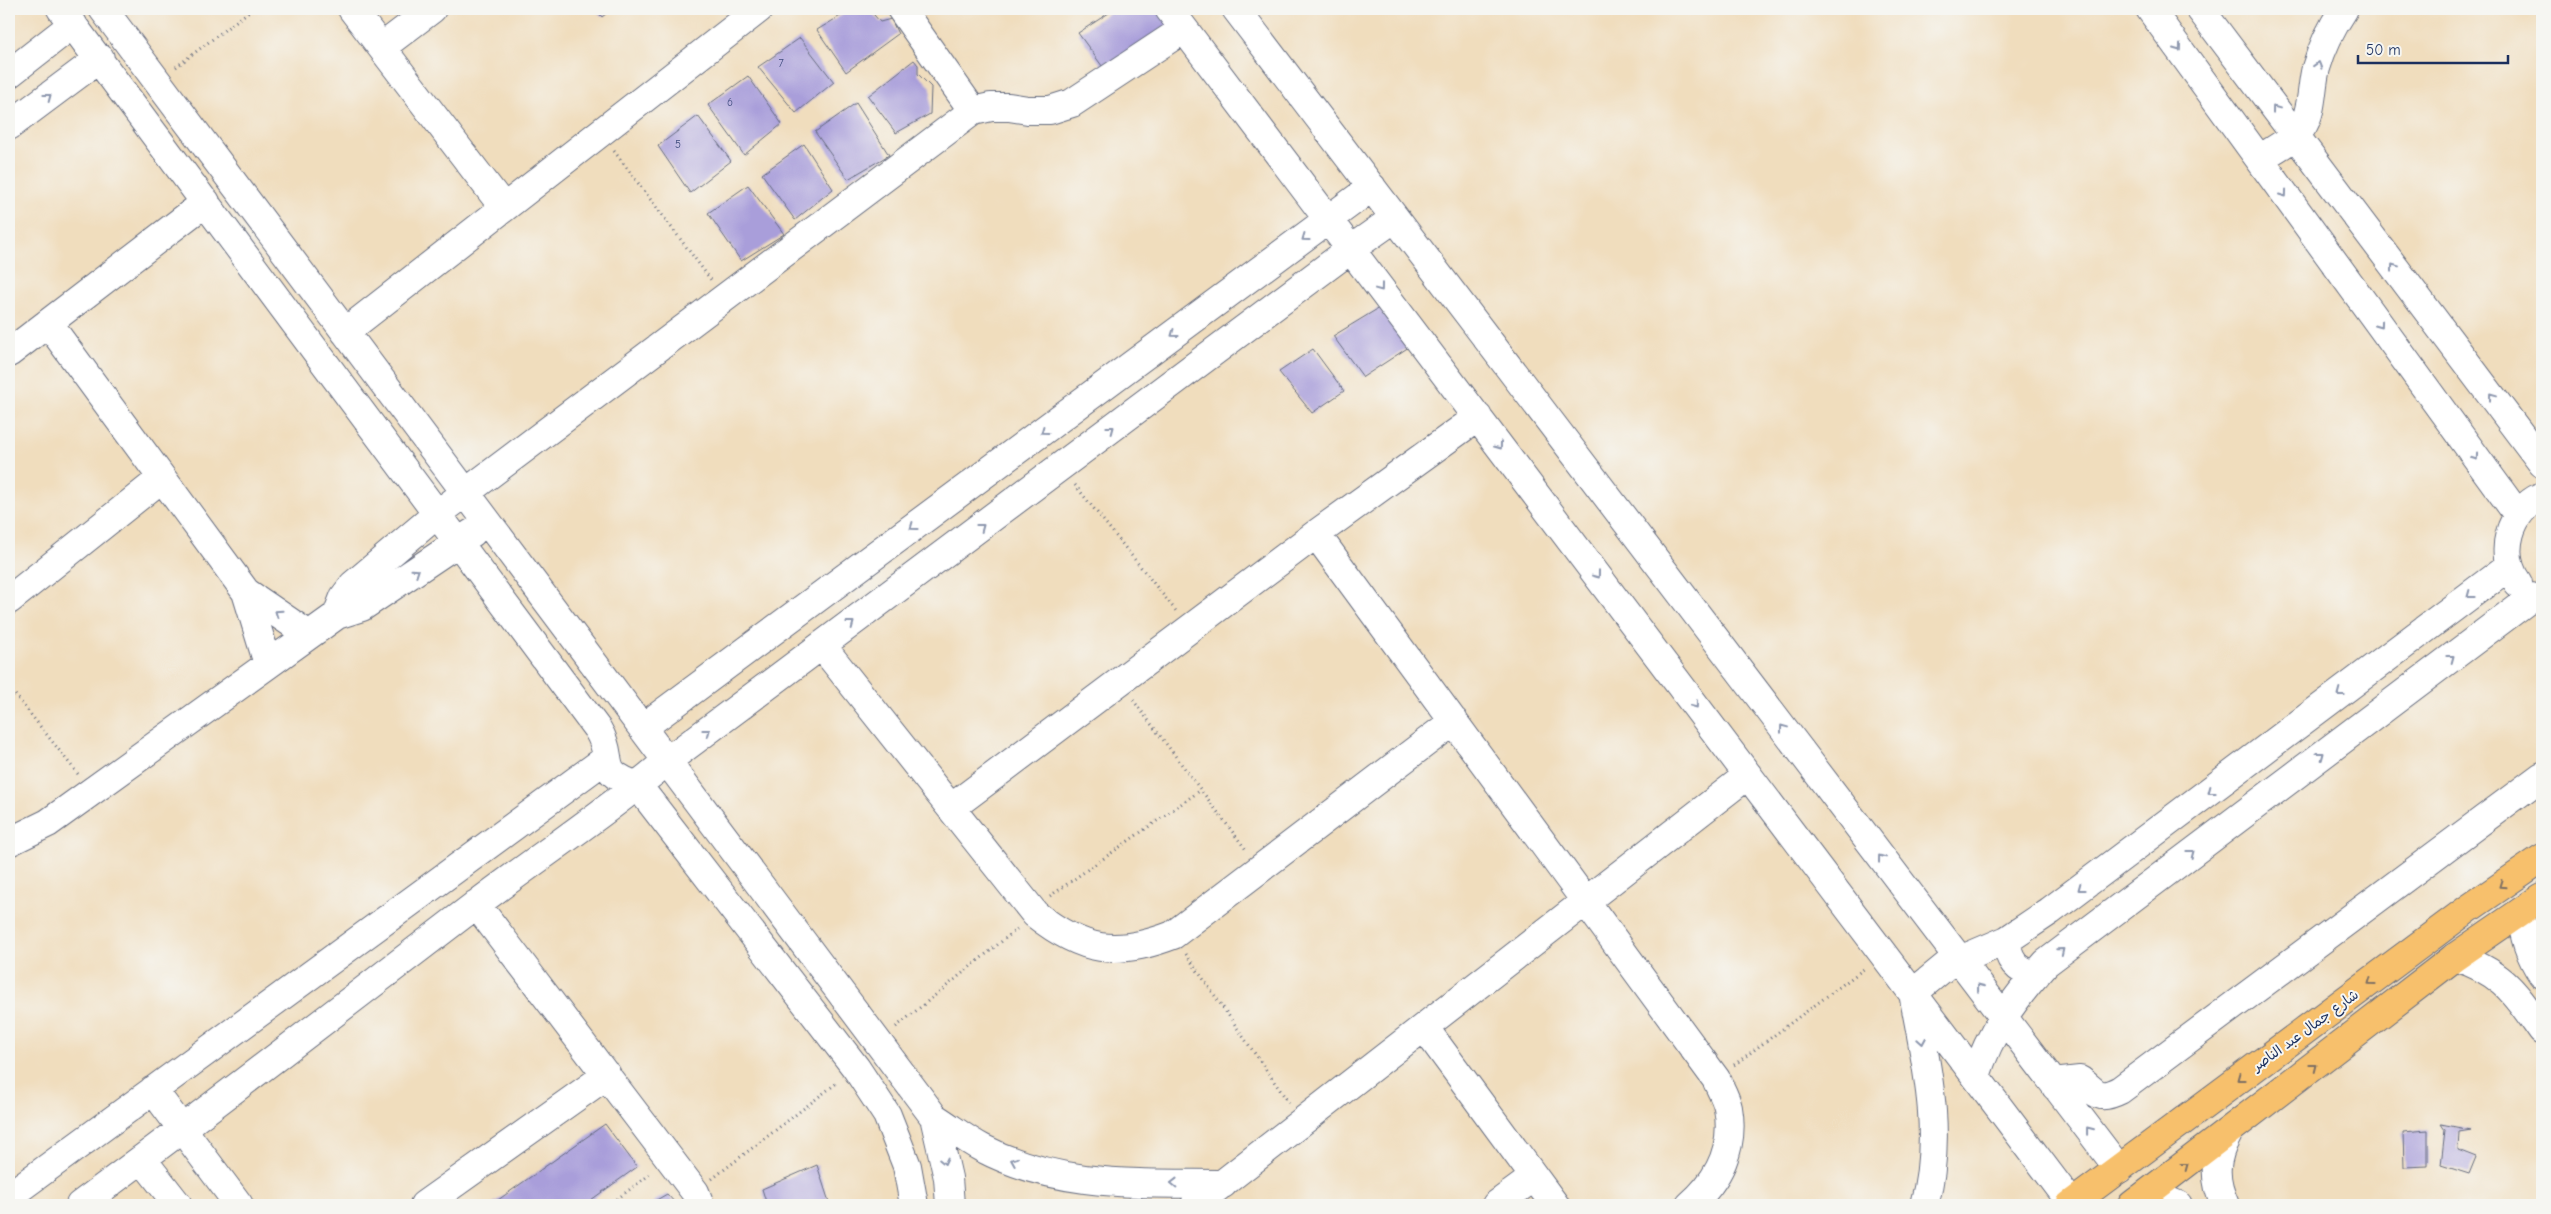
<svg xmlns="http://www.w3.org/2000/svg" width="2551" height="1214" viewBox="0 0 2551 1214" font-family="'Comic Neue','Playpen Sans Arabic',sans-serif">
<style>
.building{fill:#a99eda}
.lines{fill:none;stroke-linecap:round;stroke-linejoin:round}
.minor-casing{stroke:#666c7f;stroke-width:30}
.major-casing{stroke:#666c7f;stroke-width:30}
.path{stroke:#666c7f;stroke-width:3;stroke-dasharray:1 4;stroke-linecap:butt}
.minor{stroke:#fff;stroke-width:28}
.major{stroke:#f7c06c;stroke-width:28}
.oneway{stroke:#8d97ae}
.oneway2{stroke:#7e7064}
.labels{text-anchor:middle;stroke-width:4;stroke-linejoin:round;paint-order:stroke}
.number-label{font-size:11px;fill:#3e4b7d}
.street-label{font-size:14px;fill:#1b2f5e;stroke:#f6f6f2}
</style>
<rect width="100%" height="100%" fill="#f6f6f2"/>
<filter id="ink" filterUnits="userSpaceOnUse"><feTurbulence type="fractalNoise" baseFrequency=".02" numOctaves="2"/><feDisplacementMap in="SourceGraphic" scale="10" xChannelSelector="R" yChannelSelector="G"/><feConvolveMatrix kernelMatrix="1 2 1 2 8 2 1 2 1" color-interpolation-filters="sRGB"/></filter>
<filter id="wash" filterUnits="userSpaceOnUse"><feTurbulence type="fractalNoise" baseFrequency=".0096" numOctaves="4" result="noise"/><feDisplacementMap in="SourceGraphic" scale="20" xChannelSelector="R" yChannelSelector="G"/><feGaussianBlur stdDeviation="1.12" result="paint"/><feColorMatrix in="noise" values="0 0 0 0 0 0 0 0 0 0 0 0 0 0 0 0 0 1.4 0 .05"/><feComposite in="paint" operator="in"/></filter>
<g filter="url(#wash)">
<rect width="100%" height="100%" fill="#f0ddbd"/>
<g id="blocks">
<path class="building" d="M595 9H612L602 17Z
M852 9H869L880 22 891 19 898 34 846 72 817 30Z
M1115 9H1158L1174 28 1105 70 1078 33Z
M800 38 834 82 796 113 758 67Z
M914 60 918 65V74L931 87 930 114 896 133 868 96Z
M748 76 782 124 744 155 708 105Z
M856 103 889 155 848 179 815 132Z
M698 116 731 161 690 193 658 146Z
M804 144 833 189 795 220 762 174Z
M748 185 784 234 741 261 708 213Z
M1379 308 1412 345 1363 377 1333 336Z
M1313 349 1344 391 1312 413 1279 372Z
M605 1124 637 1167 584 1205H491Z
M2441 1124 2471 1130 2459 1132 2458 1150 2476 1157 2469 1174 2441 1165 2445 1130Z
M2428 1130V1166L2404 1167 2403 1132Z
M817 1165 830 1205H767L762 1189Z
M667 1194 677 1205H655L653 1202Z"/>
</g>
</g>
<g filter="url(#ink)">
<use href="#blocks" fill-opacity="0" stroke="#666c7f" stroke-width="1"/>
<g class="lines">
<g class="minor-casing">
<path id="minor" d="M61 9 598 730C617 762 593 770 638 786L856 1068 887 1115 907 1166 914 1205
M103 9 934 1117C950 1127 965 1139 982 1148 1058 1188 1140 1183 1223 1184
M352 9 504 208
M901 9 973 111
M1169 9 2072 1204
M1236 9 2119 1169
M2150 9 2518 515
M2200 9 2542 463
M382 47 432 9
M9 74 73 24
M9 126 100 58
M2259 159C2273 150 2292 141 2302 127 2313 112 2311 86 2316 68 2322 47 2332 27 2344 9
M48 323 246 592 268 664
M345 332 759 9
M9 353 206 202
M1316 534 1716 1079C1720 1088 1726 1098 1728 1108 1735 1147 1719 1180 1690 1205
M2518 583C2497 554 2509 510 2542 496
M246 592 309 635
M9 600 162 478
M337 615 344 597 353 585 436 515 973 111 991 107H1009L1028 110H1050L1072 103 1184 29
M822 646 1035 914C1083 952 1116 957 1173 935L1454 721
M642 728 1372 187
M951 808 1316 534 1478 417
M9 842 48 823 337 615 362 607 472 533
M476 904 695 1192 700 1205
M2521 912C2523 935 2529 955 2542 974
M2007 940C2007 959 2017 971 2036 975
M2455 957C2503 972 2515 993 2542 1031
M1424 1027 1555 1205
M1976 1076C1990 1031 2015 998 2046 963L2532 597
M2056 1087 2062 1082 2080 1080C2097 1093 2098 1101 2120 1090L2542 776
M153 1090 239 1205
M934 1117 948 1178 950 1205
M142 1159 178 1205
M9 1196 607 758
M2144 1197 2166 1200 2178 1205
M80 1205C213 1107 343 1006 474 906 538 857 606 813 667 761L1351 249 1395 218
M424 1205 607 1075
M1195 1205 1748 775
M1496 1205 1534 1177
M1924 1205C1944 1134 1926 1063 1913 993L1946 966 2007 940 2050 911 2509 566
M2225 1205C2213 1179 2214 1159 2228 1134"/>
</g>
<g class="major-casing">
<path id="major" d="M2070 1205 2468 909 2542 858
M2132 1205 2455 957 2542 897"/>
</g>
<path class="path" d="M176 67 252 9
M614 151 711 280
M1075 485 1176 611
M9 687 78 774
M1133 700 1247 851
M1050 896 1201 790
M1186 954 1289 1103
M896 1027 1017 929
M1734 1065 1865 968
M712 1179 838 1082
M609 1205 652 1173"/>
<use href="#minor" class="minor"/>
<use href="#major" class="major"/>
</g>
<defs><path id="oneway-chevron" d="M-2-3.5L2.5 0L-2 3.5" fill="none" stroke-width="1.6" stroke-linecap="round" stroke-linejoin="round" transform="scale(1.25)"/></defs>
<g class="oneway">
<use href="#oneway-chevron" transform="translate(2178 48) rotate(54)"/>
<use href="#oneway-chevron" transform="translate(2318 65) rotate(-73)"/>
<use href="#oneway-chevron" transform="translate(48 97) rotate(-37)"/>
<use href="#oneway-chevron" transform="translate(2275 109) rotate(-127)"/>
<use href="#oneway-chevron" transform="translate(2284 194) rotate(54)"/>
<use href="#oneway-chevron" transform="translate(1305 238) rotate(144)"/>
<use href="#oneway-chevron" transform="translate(2394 267) rotate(-127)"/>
<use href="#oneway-chevron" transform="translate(1380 288) rotate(53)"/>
<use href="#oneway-chevron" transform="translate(2380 325) rotate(54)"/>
<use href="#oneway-chevron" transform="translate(1174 334) rotate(144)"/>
<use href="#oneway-chevron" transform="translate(2492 396) rotate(-127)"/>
<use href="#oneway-chevron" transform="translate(1111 429) rotate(-37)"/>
<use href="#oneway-chevron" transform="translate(1044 431) rotate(144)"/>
<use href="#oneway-chevron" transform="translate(1499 446) rotate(53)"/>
<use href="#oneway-chevron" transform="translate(2475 457) rotate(54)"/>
<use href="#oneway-chevron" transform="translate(913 527) rotate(144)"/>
<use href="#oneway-chevron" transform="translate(981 527) rotate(-37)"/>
<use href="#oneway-chevron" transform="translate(416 572) rotate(-34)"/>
<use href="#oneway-chevron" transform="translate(1597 575) rotate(53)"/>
<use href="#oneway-chevron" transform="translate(2470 595) rotate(143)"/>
<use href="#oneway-chevron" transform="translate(278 613) rotate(-145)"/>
<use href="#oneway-chevron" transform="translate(851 624) rotate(-37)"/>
<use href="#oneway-chevron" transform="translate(2451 658) rotate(-37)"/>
<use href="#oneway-chevron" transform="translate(2340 693) rotate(143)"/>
<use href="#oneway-chevron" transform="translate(1695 705) rotate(53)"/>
<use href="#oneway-chevron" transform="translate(1783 728) rotate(-127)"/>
<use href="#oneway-chevron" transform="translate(707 732) rotate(-37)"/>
<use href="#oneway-chevron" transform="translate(2321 755) rotate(-37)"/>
<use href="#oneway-chevron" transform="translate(2211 791) rotate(143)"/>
<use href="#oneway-chevron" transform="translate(2191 853) rotate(-37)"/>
<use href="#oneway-chevron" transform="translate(1881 858) rotate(-127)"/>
<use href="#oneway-chevron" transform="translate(2081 888) rotate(143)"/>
<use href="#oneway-chevron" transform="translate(2061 951) rotate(-39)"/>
<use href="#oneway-chevron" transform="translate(1980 987) rotate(-128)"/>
<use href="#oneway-chevron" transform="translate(1922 1041) rotate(80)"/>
<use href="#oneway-chevron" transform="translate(2089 1130) rotate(-128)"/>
<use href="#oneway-chevron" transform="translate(944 1161) rotate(77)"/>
<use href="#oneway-chevron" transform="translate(1014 1161) rotate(-158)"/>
<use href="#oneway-chevron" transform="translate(1174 1183) rotate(-179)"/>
</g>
<g class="oneway2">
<use href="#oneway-chevron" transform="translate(2502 885) rotate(145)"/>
<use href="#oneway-chevron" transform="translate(2371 982) rotate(144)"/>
<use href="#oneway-chevron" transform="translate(2314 1067) rotate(-38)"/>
<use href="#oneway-chevron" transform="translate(2240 1078) rotate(143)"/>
<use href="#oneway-chevron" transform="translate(2185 1166) rotate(-37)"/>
</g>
</g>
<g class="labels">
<g class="number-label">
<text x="781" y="67">7</text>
<text x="730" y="106">6</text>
<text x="678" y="148">5</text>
</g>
<g class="street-label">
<text transform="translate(2305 1030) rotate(-36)" y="5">شارع جمال عبد الناصر</text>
</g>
</g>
<rect width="2551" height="1214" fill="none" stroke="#f6f6f2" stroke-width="30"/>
<path d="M2358 55v8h150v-8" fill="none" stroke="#1b2f5e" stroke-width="2.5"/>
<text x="2366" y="55" font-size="15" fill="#1b2f5e" stroke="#f6f6f2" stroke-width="4" paint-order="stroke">50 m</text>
</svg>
